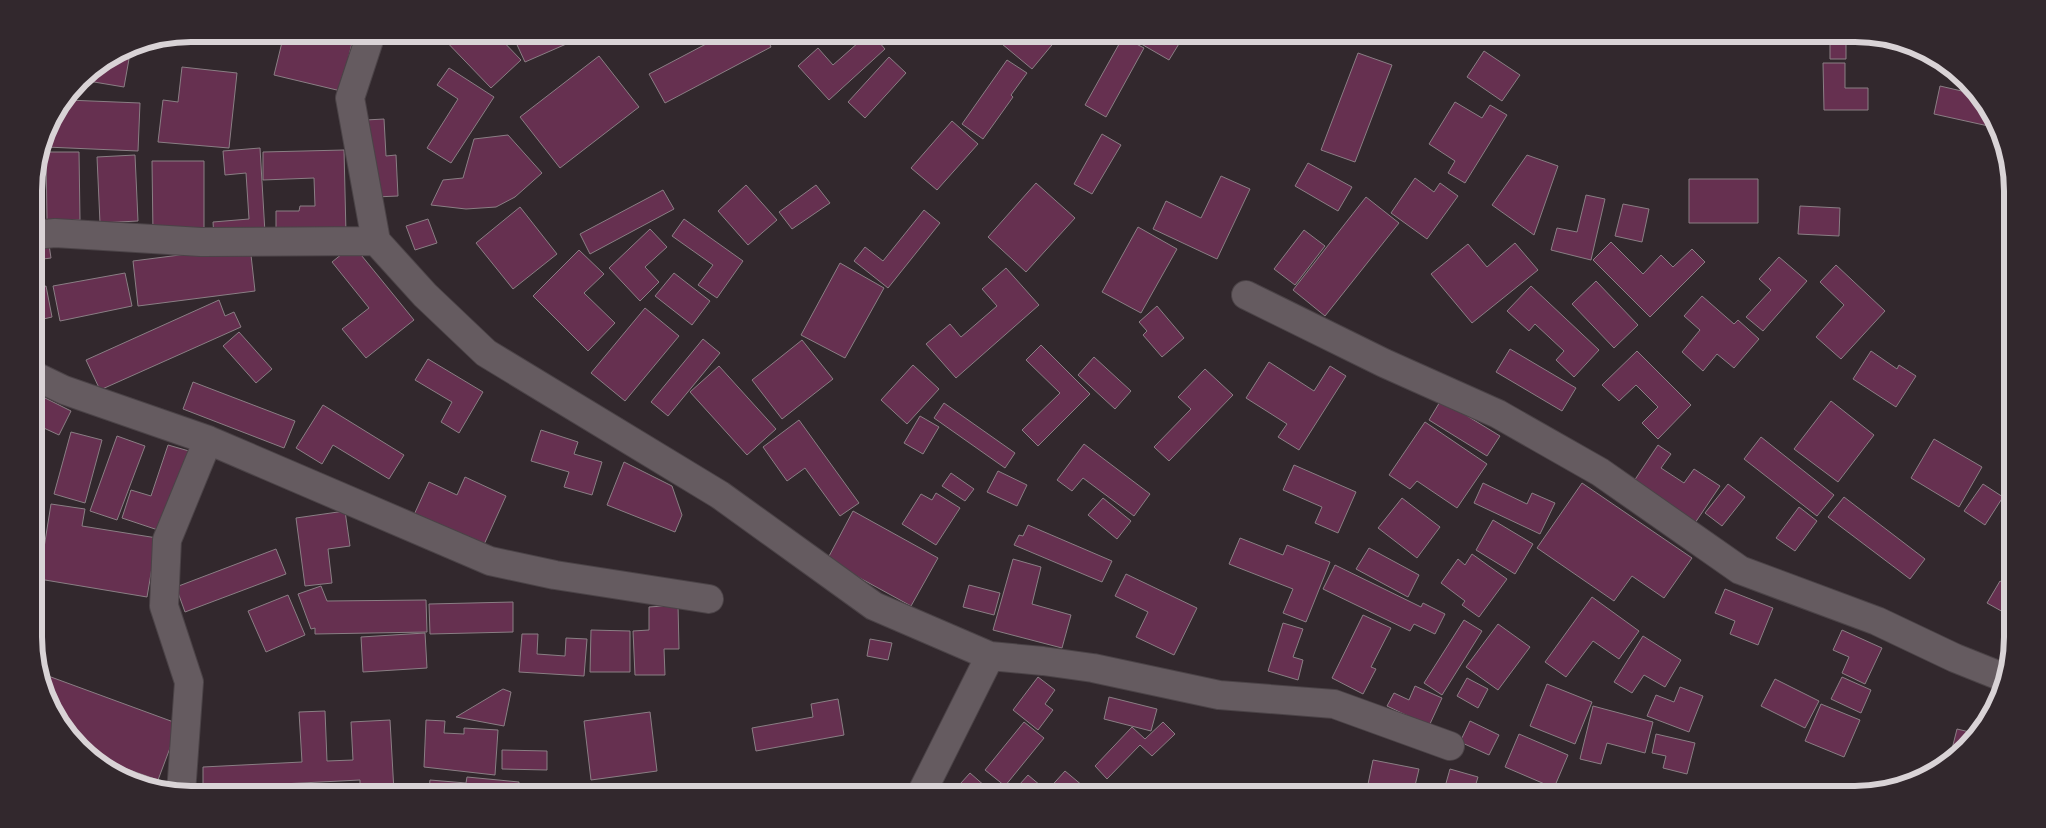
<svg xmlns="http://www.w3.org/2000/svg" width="2046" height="828" viewBox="0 0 2046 828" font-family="'Varela Round',sans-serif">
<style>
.building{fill:#663050;stroke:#8a7e84}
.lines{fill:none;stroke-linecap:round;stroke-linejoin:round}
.minor-casing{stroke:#4b4347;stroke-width:30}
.minor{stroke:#655b60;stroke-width:28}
.rim{fill:none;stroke:#d9d3d6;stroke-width:6}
</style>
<rect width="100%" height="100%" fill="#32282d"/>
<path class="building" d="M284 34H354L341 91 274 75Z
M439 34H472L474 36 476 34H496L521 60 491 88Z
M512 34H586L587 35 525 62Z
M725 34H765L771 47 665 103 649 74Z
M868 34H872L885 49 829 100 798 66 818 48 833 65Z
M1010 34H1025L1027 35 1028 34H1061L1032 69 1002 44Z
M1124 34H1185L1169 60Z
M1830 34H1846V59H1830Z
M1123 37 1144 48 1106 117 1085 105Z
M1484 51 1520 75 1502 101 1467 77Z
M1358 53 1392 65 1355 162 1321 150Z
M114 56 129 59 124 87 82 80 87 73Z
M599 56 639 107 560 168 520 117Z
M889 57 906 73 865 118 848 102Z
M1007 60 1027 73 1011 95 1013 97 983 139 962 124Z
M1823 63H1845V88H1868V110H1824Z
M182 67 237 73 229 148 158 142 163 100 178 102Z
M449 68 494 97 451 163 427 148 458 99 437 85Z
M1940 86 1979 95 1993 127 1934 114Z
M67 100 140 103 138 151 46 147 50 121Z
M1455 102 1482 118 1490 105 1507 115 1465 183 1448 173 1455 161 1429 144Z
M384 119 386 156 396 155 398 196 375 197 366 120Z
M952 121 978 144 937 190 911 168Z
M1102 134 1121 145 1092 194 1074 184Z
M508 135 542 173 515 197 496 207 466 209 431 205 443 180 463 178 474 139Z
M260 148 265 233 214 237 213 222 249 219 246 173 225 175 223 151Z
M344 150 346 234 276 235V211H299L300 206H315L314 178 263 180V152Z
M42 152 43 227H34V181Z
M46 152H79L80 220H47Z
M135 155 138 221 100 223 97 157Z
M1527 155 1558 166 1534 235 1492 205Z
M152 161H204V235H153Z
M1308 163 1352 187 1338 211 1295 186Z
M1221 176 1250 189 1217 259 1153 229 1166 201 1201 218Z
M1415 178 1434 192 1440 183 1458 196 1427 239 1391 213Z
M1689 179H1758V223H1689Z
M1036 183 1075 218 1026 272 988 237Z
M746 185 777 220 748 245 718 211Z
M816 185 830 203 792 229 779 212Z
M663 190 674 209 590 254 580 234Z
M1586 195 1605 199 1591 260 1551 250 1557 228 1577 232Z
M1366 197 1399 223 1325 316 1293 290Z
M1623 204 1649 209 1642 242 1615 236Z
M1800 206 1840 208 1839 236 1798 234Z
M520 207 557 254 513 289 476 243Z
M924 210 940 223 888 288 854 261 865 247 883 261Z
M428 219 437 243 415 250 406 226Z
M684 219 743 261 717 298 698 285 713 265 672 236Z
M1138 227 1177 249 1141 313 1102 292Z
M650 229 667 247 645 267 659 282 640 301 609 268Z
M1304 230 1325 246 1295 285 1274 269Z
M48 238 51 258 35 260 34 240Z
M1611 242 1643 274 1661 255 1673 267 1692 249 1705 262 1650 317 1593 260Z
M1515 243 1538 270 1472 323 1431 274 1468 244 1487 267Z
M353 245 414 320 366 358 342 329 369 308 332 262Z
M250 246 255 291 138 306 133 261Z
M579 250 604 274 584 293 615 323 588 351 533 296Z
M1779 257 1807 281 1763 331 1746 317 1771 290 1759 279Z
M840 263 884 288 845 358 801 335Z
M1836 265 1885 311 1841 359 1816 337 1844 305 1820 282Z
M1006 268 1039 305 956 378 926 344 950 324 961 337 997 306 982 289Z
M125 273 132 306 60 321 53 286Z
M674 273 710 301 692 325 655 296Z
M1596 281 1638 325 1614 348 1572 304Z
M46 286 52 317 35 321V289Z
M1531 286 1599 350 1574 377 1556 360 1564 351 1535 324 1529 331 1507 311Z
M1702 296 1734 324 1738 320 1759 339 1734 368 1717 354 1703 371 1682 352 1700 330 1684 316Z
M219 300 225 316 234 312 241 327 100 390 86 360Z
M1157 306 1184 338 1162 357 1143 335 1147 331 1139 322Z
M645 308 679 336 625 401 591 373Z
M239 332 272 369 256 383 223 346Z
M703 339 720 353 668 416 651 402Z
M802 340 833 379 782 419 752 380Z
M1041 345 1090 394 1038 446 1022 430 1060 393 1026 360Z
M1510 349 1576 388 1562 411 1496 372Z
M1637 351 1691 405 1658 439 1642 423 1658 407 1636 385 1619 401 1602 385Z
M1871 351 1897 369 1899 365 1916 376 1896 407 1853 379Z
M1094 357 1131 391 1115 409 1078 375Z
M428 359 483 392 459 433 441 422 452 402 415 380Z
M1269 362 1314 391 1330 366 1346 376 1299 450 1278 437 1287 424 1246 398Z
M913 365 939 389 907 424 881 400Z
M719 366 776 429 747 455 690 392Z
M1205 369 1233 395 1169 461 1154 447 1191 409 1178 397Z
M193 382 295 421 284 448 183 409Z
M35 393 71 411 59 435 35 424Z
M1441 400 1500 436 1487 456 1429 420Z
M1831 401 1874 435 1838 482 1794 449Z
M944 403 1015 453 1005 468 934 418Z
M323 405 404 455 389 479 333 445 322 464 296 448Z
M920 416 939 427 923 454 904 443Z
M799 420 859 503 840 516 805 468 787 481 763 447Z
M1425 422 1487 464 1457 508 1417 481 1410 489 1389 475Z
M541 430 578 442 574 454 602 462 592 495 564 487 569 472 531 461Z
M71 432 102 440 85 503 54 494Z
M117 436 145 446 117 520 90 511Z
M1761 437 1834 495 1817 516 1744 459Z
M1934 439 1982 467 1959 507 1911 478Z
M1084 444 1150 494 1134 516 1083 478 1072 491 1057 480Z
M168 445 189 451 164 532 122 518 131 490 151 496Z
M1658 445 1671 454 1661 468 1684 483 1694 469 1720 486 1695 523 1634 481Z
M2012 456V479L2003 475Z
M624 462 672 486 682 515 675 532 607 505Z
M1294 465 1356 492 1338 533 1315 523 1322 507 1283 490Z
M998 471 1027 485 1017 506 987 492Z
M951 473 974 489 965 501 942 486Z
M465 477 506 496 482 549 413 517 429 482 457 495Z
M1483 483 1527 504 1532 493 1555 503 1540 534 1474 503Z
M1582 483 1692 558 1664 598 1632 576 1614 601 1537 548Z
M1728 484 1745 497 1722 526 1705 513Z
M1983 484 2003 497 1985 525 1964 511Z
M936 493 960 508 936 545 902 524 921 494 932 500Z
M1844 497 1925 559 1910 579 1828 517Z
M1103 498 1131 521 1117 539 1088 515Z
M1402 498 1440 527 1417 558 1378 528Z
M51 504 85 509 82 526 157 538 147 597 39 579Z
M1799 507 1817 521 1795 551 1776 538Z
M36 510 42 511 36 554Z
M345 511 350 546 328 549 332 583 305 586 296 518Z
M853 511 938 558 911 606 827 560Z
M1493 520 1533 544 1515 574 1476 550Z
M1028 525 1112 561 1102 582 1014 545 1019 535 1023 536Z
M1240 538 1283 555 1287 545 1330 562 1306 622 1283 613 1293 589 1229 564Z
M1369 548 1419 575 1408 597 1356 569Z
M276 549 286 574 185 612 176 587Z
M1472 554 1507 579 1479 617 1462 605 1465 601 1441 583 1458 559 1465 565Z
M1013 559 1041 567 1032 604 1071 615 1062 648 993 630Z
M1335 565 1421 607 1423 603 1445 614 1435 634 1414 624 1410 631 1323 589Z
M1126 574 1197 608 1174 655 1136 637 1148 612 1115 596Z
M2000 581 2011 587 2012 585V617L1987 603Z
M969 585 1000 593 994 615 963 607Z
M321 586 327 601 426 600 427 632 315 634V628L311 629 298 594Z
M1725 589 1773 608 1758 645 1730 634 1735 621 1715 613Z
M288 595 305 635 266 652 248 611Z
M1592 597 1639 631 1619 659 1593 641 1566 677 1545 662Z
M513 602V632L430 634 429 604Z
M678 605 679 649H664L665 675H635L633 631 649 630V607Z
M1363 615 1391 628 1371 667 1376 669 1363 694 1332 678Z
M1464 620 1482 631 1442 695 1424 683Z
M1283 623 1303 629 1293 657 1303 660 1298 680 1268 671Z
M1498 624 1530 647 1498 690 1466 667Z
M591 630 630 631V672H590Z
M1842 630 1882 648 1865 684 1842 673 1849 657 1833 650Z
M425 633 427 668 363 672 361 637Z
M522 634H538L537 654 565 656 566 638 587 639 584 676 519 672Z
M1643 636 1681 660 1665 687 1644 675 1632 693 1614 682Z
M870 639 892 643 888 660 867 656Z
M40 673 179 724 158 780 101 760 73 740Z
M1038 677 1055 690 1045 704 1053 710 1038 730 1013 710Z
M1842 677 1871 690 1861 713 1831 699Z
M1467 678 1488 689 1478 708 1457 696Z
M1775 679 1819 701 1805 728 1761 706Z
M1547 684 1592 702 1575 744 1530 726Z
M1415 686 1442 698 1429 726 1387 706 1394 693 1409 700Z
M1680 687 1703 696 1689 732 1647 716 1656 695 1674 702Z
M503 689 511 692 504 726 456 717Z
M1109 697 1157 709 1151 731 1104 719Z
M838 699 844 735 756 751 752 728 813 717 811 704Z
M1821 704 1860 720 1844 757 1805 741Z
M1593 706 1653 722 1645 753 1607 743 1601 764 1580 759Z
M325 711 327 761 353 760 351 722 390 720 394 792 360 794V780L203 788V767L302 762 299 712Z
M650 712 657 771 591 780 584 721Z
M426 720 445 721 444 733 464 734V728L498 730 495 775 424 767Z
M1470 721 1499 735 1489 755 1460 742Z
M1024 722 1044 738 1005 786 985 770Z
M1163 722 1175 734 1152 756 1140 745 1107 779 1095 766 1132 727 1145 739Z
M1957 729 1978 734 1961 751 1952 749Z
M1519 734 1568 755 1554 788 1505 767Z
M1656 734 1695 743 1687 774 1663 768 1666 756 1652 753Z
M502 750 547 751V770L502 769Z
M1373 760 1419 769 1413 794H1366Z
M1450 769 1478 777 1473 794H1443Z
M1065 771 1089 791 1086 794H1011L1028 775 1047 791Z
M970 773 994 794H951Z
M467 777 519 782 518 794H419L420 789 429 790 430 780 466 783Z"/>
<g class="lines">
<g class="minor-casing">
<path id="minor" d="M371 34 350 98 376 241 425 295 486 353 720 495 874 606 990 656 1043 661 1093 668 1219 695 1334 704 1450 746
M34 235 55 233 201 242 376 241
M1246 295 1384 363 1498 414 1600 472 1740 570 1877 621 1955 658 2005 678
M35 376 64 390 208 440 490 561 555 575 709 599
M181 793 189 682 164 606 167 540 208 440
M921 794 990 656"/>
</g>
<use href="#minor" class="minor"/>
</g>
<path d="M0 0H2046V828H0ZM191 42H1855A149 149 0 0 1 2004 191V637A149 149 0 0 1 1855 786H191A149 149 0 0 1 42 637V191A149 149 0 0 1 191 42Z" fill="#32282d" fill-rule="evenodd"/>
<path class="rim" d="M191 42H1855A149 149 0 0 1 2004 191V637A149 149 0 0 1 1855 786H191A149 149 0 0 1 42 637V191A149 149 0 0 1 191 42Z"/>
</svg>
